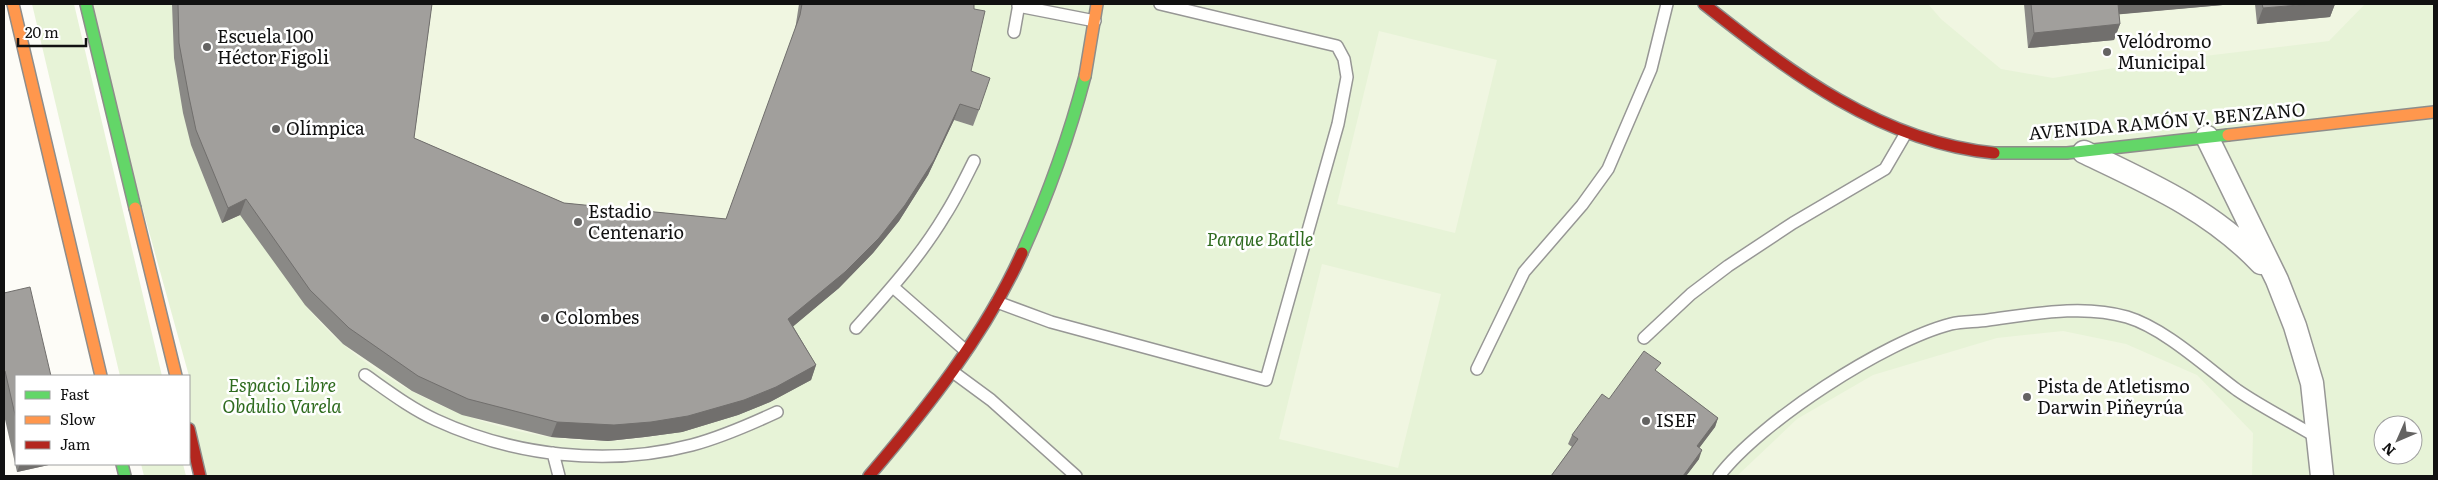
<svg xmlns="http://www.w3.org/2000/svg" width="2438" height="480" viewBox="0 0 2438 480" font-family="Literata,serif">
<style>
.green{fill:#e7f3d7;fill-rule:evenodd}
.pitch{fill:#f0f6e1}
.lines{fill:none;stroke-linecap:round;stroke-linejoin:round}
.lane-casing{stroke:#979795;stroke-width:14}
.street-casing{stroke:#979795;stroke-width:25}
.fast-casing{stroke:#8e8d8b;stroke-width:14}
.slow-casing{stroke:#8e8d8b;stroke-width:14}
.jam-casing{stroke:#8e8d8b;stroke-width:14}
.lane{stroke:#fffffe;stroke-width:11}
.street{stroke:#fffffe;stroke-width:22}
.fast{stroke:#63d668;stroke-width:11}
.slow{stroke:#ff974d;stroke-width:11}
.jam{stroke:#b3261e;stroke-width:11}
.wall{fill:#8a8986}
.shaded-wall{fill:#716f6d}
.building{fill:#a19f9c;stroke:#716f6d}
.poi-dot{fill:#646362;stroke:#fff;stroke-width:2}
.labels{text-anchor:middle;stroke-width:5;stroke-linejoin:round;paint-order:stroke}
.poi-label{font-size:18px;fill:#111;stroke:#fff;text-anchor:start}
.street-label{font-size:18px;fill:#111;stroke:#fff}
.park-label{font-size:18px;font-style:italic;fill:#2f6b1f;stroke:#fff}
</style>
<rect width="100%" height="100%" fill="#fdfcf7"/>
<path class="green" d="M32 4H74L162 376H120Z
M86 4H2434V476H200L189 429V376ZM2383 425H2413V455H2383Z
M141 464H183L186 476H144Z"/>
<path class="pitch" d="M172 4H970L965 86 984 94 973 126 954 120 928 175 899 221 873 253 839 288 803 318 781 331 738 415C696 428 653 440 608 441 501 443 374 391 306 306 299 297 294 286 289 276 276 254 264 232 252 210L222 223 191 145Z
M1928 4H2365L2329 41 2138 64 2053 78 2001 69 1941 19Z
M1379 31 1497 60 1455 233 1337 204Z
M1322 264 1441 294 1398 468 1279 439Z
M2063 331 2126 344 2197 375 2253 433 2252 476H1737L1797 419 1873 375 1997 338Z"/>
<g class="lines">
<g class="lane-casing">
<path id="lane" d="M1018 6 1095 21
M1014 32 1019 4
M893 287 966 351
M997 302 1051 322 1266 380 1338 124 1347 77 1344 59 1337 46 1160 4
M856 328C888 292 920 257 945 215 956 198 965 179 974 161
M1644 338 1691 294 1728 266 1793 223 1885 169 1906 133
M1477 369 1524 272 1582 205 1608 169 1651 69 1667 4
M953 372 991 400 1076 476
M365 375C388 391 410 408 436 420 514 456 608 467 692 445 722 437 749 425 777 412
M553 453 559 476
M1719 476C1760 422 1885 341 1951 324 1963 321 1976 322 1988 320 2033 314 2083 304 2127 317 2164 328 2206 367 2237 390 2263 408 2292 422 2318 438"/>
</g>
<g class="street-casing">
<path id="street" d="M2207 137 2277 280 2295 326 2312 383 2322 476
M2084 152C2149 183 2211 210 2261 263"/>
</g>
<g class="fast-casing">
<path id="fast" d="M86 4 135 208
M1994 153H2067L2228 135
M1022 253C1048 195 1069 137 1085 76
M122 464 125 476"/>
</g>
<g class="slow-casing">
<path id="slow" d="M13 4 101 376
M1085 76 1097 4
M2228 135 2434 112
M135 208 176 376"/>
</g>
<g class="jam-casing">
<path id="jam" d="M1704 4C1790 72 1881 142 1994 153
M189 429 200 476
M869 476C927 408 985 335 1022 253"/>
</g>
<use href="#lane" class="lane"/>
<use href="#street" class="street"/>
<use href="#fast" class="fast"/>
<use href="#slow" class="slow"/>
<use href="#jam" class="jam"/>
</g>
<path class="wall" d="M172 4H432L414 138 564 203 726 219 795 30 799 4H974L971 71 979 110 973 126 954 120 928 175 899 221 873 253 839 288 793 326 816 365 811 380 770 402 738 415 682 432 645 437 608 441 551 437 462 415 412 391 343 344 305 305 240 215 222 223 191 145 183 113 174 58Z
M2024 4H2234L2119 14 2120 24 2114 40 2028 48Z
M2255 4H2335L2330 17 2257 24Z
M4 293 16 376V464H53L17 472 4 415Z
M1657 372 1718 418 1715 427 1699 448V459L1686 476H1551L1572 447 1568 444 1572 435Z"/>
<path class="shaded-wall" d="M2116 4H2234L2112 15Z
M2311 4H2335L2330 17 2257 24 2263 8Z
M2120 24 2114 40 2028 48 2034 33Z
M960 104 954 120 928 175 899 221 873 253 839 288 783 335 788 319Z
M246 199 240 215 222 223 228 208Z
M816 365 811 380 770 402 738 415 682 432 645 437 608 441 551 437 557 422Z
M1718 418 1715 427 1694 455 1697 446Z
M1702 450 1699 459 1686 476H1683Z
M20 464H53L17 472Z"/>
<path class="building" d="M178 4H432L414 138 564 203 726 219 800 15 802 4H974V9L985 11 971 71 990 78 979 110 960 104 934 160 905 205 879 238 845 272 788 319 816 365 776 387 744 400 688 416 651 422 614 425 557 422 468 399 418 376 349 328 310 290 246 199 228 208 196 130 189 97 179 43Z
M2031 4H2118L2120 24 2034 33Z
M2262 4H2311L2263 8Z
M30 287 51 376H16V419L5 371H4V293Z
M1644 351 1661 363 1655 370 1718 418 1697 446 1702 450 1683 476H1551L1578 439 1572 435 1602 394 1609 399Z"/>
<g class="poi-dot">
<circle cx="207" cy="47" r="5"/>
<circle cx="2107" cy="52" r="5"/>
<circle cx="276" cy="129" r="5"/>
<circle cx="578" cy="222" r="5"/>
<circle cx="545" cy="318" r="5"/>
<circle cx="2027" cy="397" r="5"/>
<circle cx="1646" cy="421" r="5"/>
</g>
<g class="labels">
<g class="poi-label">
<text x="217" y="43">Escuela 100<tspan x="217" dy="21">Héctor Figoli</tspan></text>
<text x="2117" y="48">Velódromo<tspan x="2117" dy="21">Municipal</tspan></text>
<text x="286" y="135">Olímpica</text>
<text x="588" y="218">Estadio<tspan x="588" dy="21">Centenario</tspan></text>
<text x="555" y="324">Colombes</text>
<text x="2037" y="393">Pista de Atletismo<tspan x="2037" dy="21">Darwin Piñeyrúa</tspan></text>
<text x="1656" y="427">ISEF</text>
</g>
<g class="street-label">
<text transform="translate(2167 122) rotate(-5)" y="6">AVENIDA RAMÓN V. BENZANO</text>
</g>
<g class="park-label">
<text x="1260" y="246">Parque Batlle</text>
<text x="282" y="392">Espacio Libre<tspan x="282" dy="21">Obdulio Varela</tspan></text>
</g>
</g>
<rect width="2438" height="480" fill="none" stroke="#111111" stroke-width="10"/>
<rect x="15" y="375" width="175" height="90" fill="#ffffff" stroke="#a0a0a0"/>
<rect x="25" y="391" width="25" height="8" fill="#63d668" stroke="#a0a0a0"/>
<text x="60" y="400" font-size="15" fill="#111111">Fast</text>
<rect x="25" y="416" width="25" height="8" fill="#ff974d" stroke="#a0a0a0"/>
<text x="60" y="425" font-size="15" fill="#111111">Slow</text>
<rect x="25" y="441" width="25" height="8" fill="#b3261e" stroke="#a0a0a0"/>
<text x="60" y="450" font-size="15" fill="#111111">Jam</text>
<g transform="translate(2398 440) rotate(225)"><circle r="24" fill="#ffffff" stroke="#a0a0a0"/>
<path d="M0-4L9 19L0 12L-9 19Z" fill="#646362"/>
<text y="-8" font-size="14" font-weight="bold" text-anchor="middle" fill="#111111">N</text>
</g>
<path d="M18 38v8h68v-8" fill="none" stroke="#111111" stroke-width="2.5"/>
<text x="25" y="38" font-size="15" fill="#111111" stroke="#ffffff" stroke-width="4" paint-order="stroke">20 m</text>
</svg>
